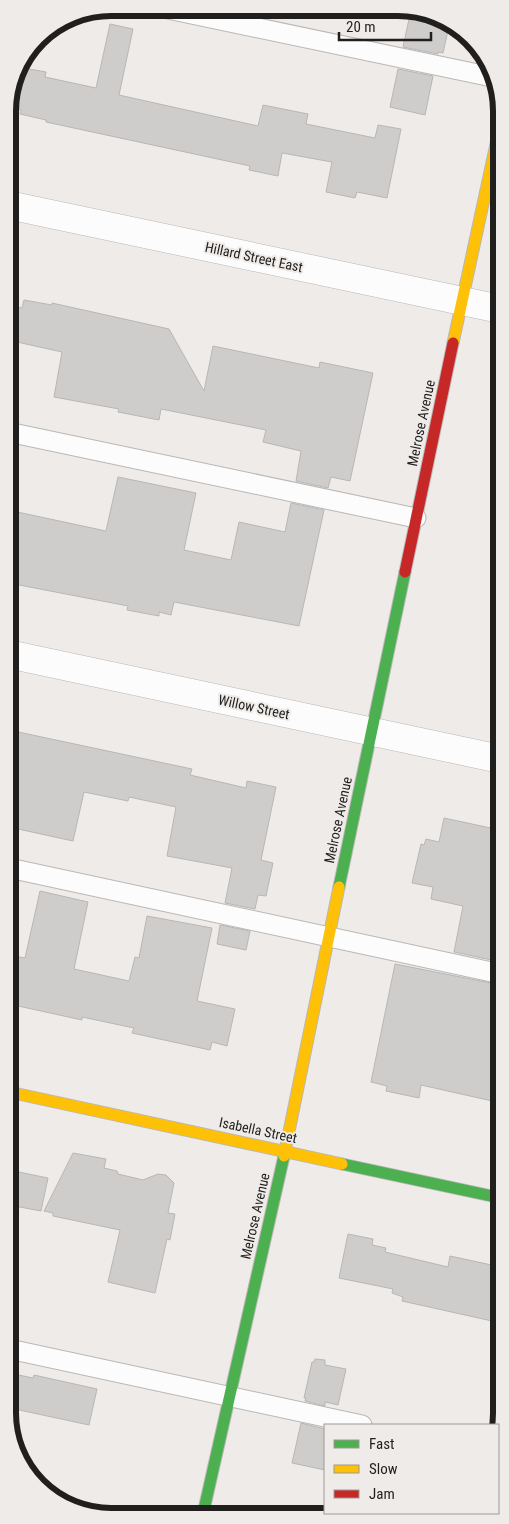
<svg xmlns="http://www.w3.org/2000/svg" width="509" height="1524" viewBox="0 0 509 1524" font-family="'Roboto Condensed',sans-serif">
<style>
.building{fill:#cfcdcb;stroke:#b9b7b6}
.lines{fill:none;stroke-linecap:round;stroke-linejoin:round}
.lane-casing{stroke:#bab8b6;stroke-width:21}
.street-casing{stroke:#bab8b6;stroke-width:29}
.fast-casing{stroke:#bab8b6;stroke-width:13}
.slow-casing{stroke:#bab8b6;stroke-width:13}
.jam-casing{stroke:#bab8b6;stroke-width:13}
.lane{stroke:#fcfcfc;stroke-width:19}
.street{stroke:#fcfcfc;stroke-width:28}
.fast{stroke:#4caf50;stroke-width:11}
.slow{stroke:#ffc107;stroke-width:11}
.jam{stroke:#c62828;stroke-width:11}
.labels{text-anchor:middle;stroke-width:4;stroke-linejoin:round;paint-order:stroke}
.street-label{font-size:14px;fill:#201f1e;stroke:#efebe8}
.rim{fill:none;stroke:#201f1e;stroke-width:6}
</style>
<rect width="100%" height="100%" fill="#eeebe9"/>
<path class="building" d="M411 10H418L449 26 443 53 438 52V54L403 47Z
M110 24 133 29 119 95 258 126 263 105 308 114 306 124 375 138 378 125 401 129 387 198 357 192 355 198 326 192 332 162 282 153 278 176 249 170 250 166 46 122V120L20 114 21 110 8 107 18 67 46 72 45 77 96 88Z
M398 69 433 76 425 115 390 107Z
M24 300 52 305V303L169 329 204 391 213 346 319 368 320 362 373 373 350 481 331 477 328 488 296 481 301 451 263 442 266 430 161 409 159 420 118 412 119 409 54 397 62 352 8 340V305L22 308Z
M118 477 196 493 184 550 231 560 239 522 285 532 291 503 324 510 299 626 174 602 171 615 159 612V616L127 610 128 606 14 584 17 569 8 567V510L106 531Z
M9 730 192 769 190 775 246 788 247 781 276 787 261 860 273 863 266 896 258 895 255 909 225 903 232 868 167 856 176 807 129 797 128 801 84 792 73 841 9 827Z
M444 818 500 830 501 962 454 952 463 906 431 899 433 887 412 883 421 844 424 845 426 839 439 842Z
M40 891 88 902 74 969 129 981 135 957 139 958 147 916 212 928 197 1001 235 1009 227 1046 212 1042 210 1050 132 1033 134 1028 82 1017V1020L9 1004V955L25 958Z
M220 925 250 931 246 950 217 944Z
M395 964 501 985V1103L421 1085 419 1098 386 1091 387 1086 371 1082Z
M73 1153 106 1159 104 1168 117 1171 118 1174 143 1180 158 1174 166 1175 174 1183 168 1213 175 1214 170 1240 167 1239 155 1293 108 1282 120 1230 53 1216V1213L44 1211Z
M9 1170 48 1178 41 1211 9 1205Z
M348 1234 373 1239 372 1245 386 1248 385 1252 448 1267 450 1256 501 1267V1323L402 1301 403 1297 392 1293 393 1289 339 1278Z
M315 1359 325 1360V1365L346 1369 338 1405 325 1402V1406L305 1401 306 1398H304L312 1362H314Z
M9 1373 33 1378 34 1375 97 1389 89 1425 10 1408Z
M301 1423 325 1429V1470L292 1463Z"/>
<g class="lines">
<g class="lane-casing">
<path id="lane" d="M163 8 492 77
M8 432 416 518
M9 868 501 974
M9 1349 362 1425"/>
</g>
<g class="street-casing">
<path id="street" d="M8 205 500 309
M8 654 500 759"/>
</g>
<g class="fast-casing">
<path id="fast" d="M339 887 405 572
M342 1164 501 1198
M203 1514 284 1156"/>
</g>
<g class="slow-casing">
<path id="slow" d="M453 343 499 130
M9 1092 342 1164
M284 1156 339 887"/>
</g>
<g class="jam-casing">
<path id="jam" d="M405 572 453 343"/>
</g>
<use href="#lane" class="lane"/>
<use href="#street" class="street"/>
<use href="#fast" class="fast"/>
<use href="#slow" class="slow"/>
<use href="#jam" class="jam"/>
</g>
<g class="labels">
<g class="street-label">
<text transform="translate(254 257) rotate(12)" y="5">Hillard Street East</text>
<text transform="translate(421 423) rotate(-78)" y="5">Melrose Avenue</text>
<text transform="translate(254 707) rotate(12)" y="5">Willow Street</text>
<text transform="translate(338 820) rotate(-78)" y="5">Melrose Avenue</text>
<text transform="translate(258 1130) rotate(12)" y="5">Isabella Street</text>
<text transform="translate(255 1216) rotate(-77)" y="5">Melrose Avenue</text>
</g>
</g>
<path d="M0 0H509V1524H0ZM111 16H398A95 95 0 0 1 493 111V1413A95 95 0 0 1 398 1508H111A95 95 0 0 1 16 1413V111A95 95 0 0 1 111 16Z" fill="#efebe8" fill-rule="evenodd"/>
<path class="rim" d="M111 16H398A95 95 0 0 1 493 111V1413A95 95 0 0 1 398 1508H111A95 95 0 0 1 16 1413V111A95 95 0 0 1 111 16Z"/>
<rect x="324" y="1424" width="175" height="90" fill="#efebe8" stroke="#9c9997"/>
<rect x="334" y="1440" width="25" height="8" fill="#4caf50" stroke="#9c9997"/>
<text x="369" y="1449" font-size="15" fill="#201f1e">Fast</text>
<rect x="334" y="1465" width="25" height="8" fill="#ffc107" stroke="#9c9997"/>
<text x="369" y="1474" font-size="15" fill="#201f1e">Slow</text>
<rect x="334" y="1490" width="25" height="8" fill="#c62828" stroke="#9c9997"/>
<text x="369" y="1499" font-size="15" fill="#201f1e">Jam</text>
<path d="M339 32v8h92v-8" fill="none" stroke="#201f1e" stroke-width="2.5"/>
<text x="346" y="32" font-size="15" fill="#201f1e" stroke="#efebe8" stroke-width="4" paint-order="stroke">20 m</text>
</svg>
